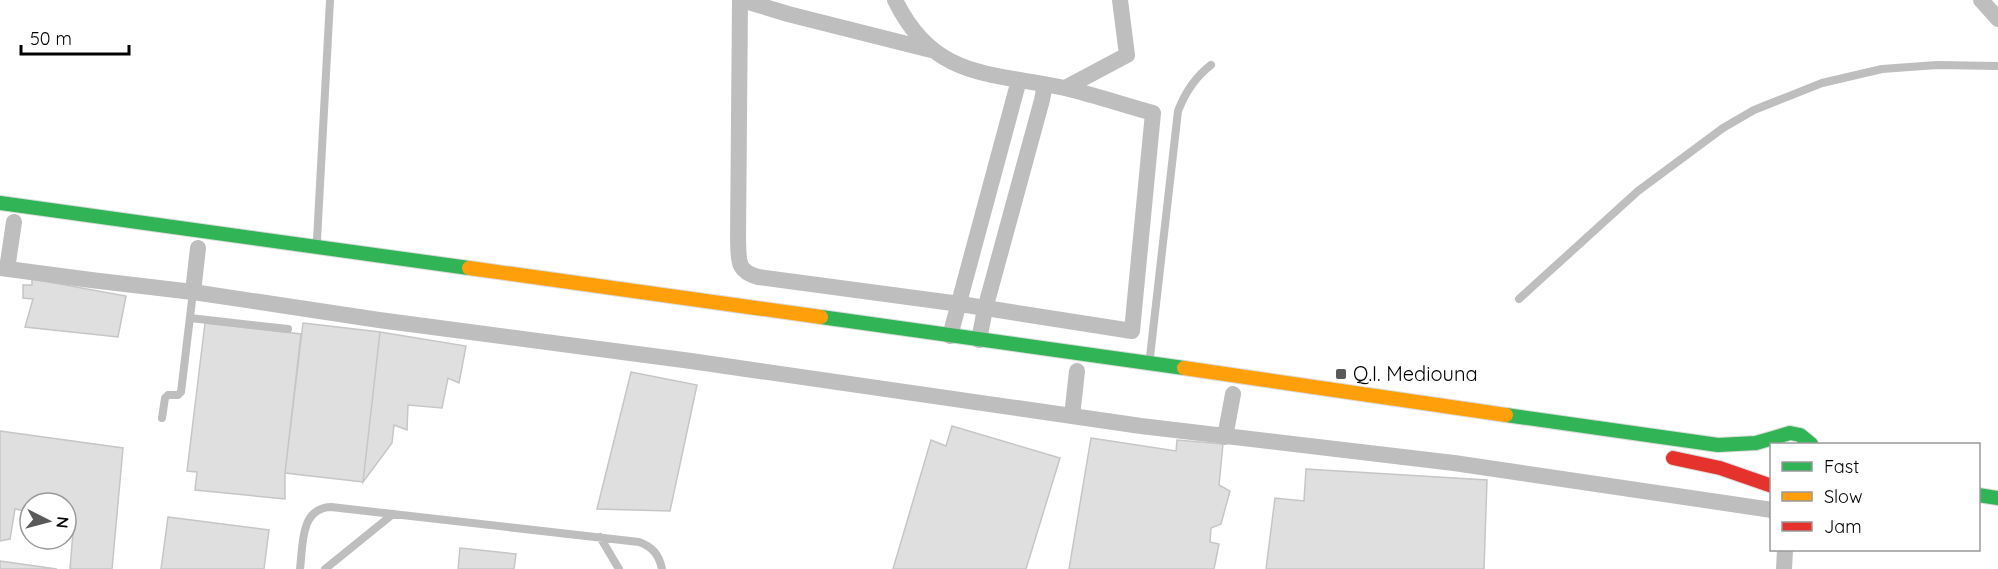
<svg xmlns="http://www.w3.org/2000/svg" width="1998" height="569" viewBox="0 0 1998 569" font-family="Quicksand,sans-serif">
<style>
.building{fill:#dfdfdf;stroke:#c6c6c6;stroke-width:1.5}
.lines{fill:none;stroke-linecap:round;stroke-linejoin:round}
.fast-casing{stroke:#dbdbdb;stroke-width:16}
.slow-casing{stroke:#dbdbdb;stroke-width:16}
.jam-casing{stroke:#dbdbdb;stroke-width:16}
.lane{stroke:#bebebe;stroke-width:8}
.street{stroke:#bebebe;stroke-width:16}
.fast{stroke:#30b455;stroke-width:14}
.slow{stroke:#ff9f0a;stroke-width:14}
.jam{stroke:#e5322d;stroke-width:14}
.poi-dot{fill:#595959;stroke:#fff;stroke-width:2}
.labels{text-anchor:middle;stroke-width:4.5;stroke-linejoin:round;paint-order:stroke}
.poi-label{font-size:20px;fill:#000;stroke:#fff;text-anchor:start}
</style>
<rect width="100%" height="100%" fill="#fff"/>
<path class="building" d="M32 279 126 296 118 337 25 327 33 299 23 298V285H32Z
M205 323 301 334 285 473V499L195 490 197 472 187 471Z
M303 323 380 332 363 482 285 473Z
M380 332 466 346 459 383 448 378 442 408 408 405 407 430 394 425 392 443 363 482Z
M631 372 697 385 670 511 597 509Z
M952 426 1060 458 1026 569H893L931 440 946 446Z
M0 431 123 448 112 569H70L74 520 66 519V503H30V512L15 509 10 539 0 541Z
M1091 438 1176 451 1177 440 1223 444 1219 485 1230 491 1221 524 1211 528 1210 542 1219 544 1214 569H1069Z
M1306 469 1487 480 1484 569H1266L1275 498 1304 501Z
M168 517 269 530 264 569H161Z
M460 548 516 554 514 569H458Z
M0 561 57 569H0Z"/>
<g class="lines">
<g class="fast-casing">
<path id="fast" d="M0 203 469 268
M821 317 1184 368
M1506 415 1718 445 1756 443 1790 433 1800 435 1811 444
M1978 495 1998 498"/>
</g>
<g class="slow-casing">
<path id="slow" d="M469 268 821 317
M1184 368 1506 415"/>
</g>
<g class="jam-casing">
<path id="jam" d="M1673 458 1720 468 1772 486"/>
</g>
<path class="lane" d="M317 240 330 0
M1519 299 1638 191 1723 128 1754 110 1822 83 1882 69 1937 65 1998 66
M190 318 288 329
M1150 357 1178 111C1185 93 1195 77 1211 65
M162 418 165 398 168 395H178L181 392 193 292
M600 537 619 569
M300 569C303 545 300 508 331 507L639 542C653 547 659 555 662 569
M325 569 393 514"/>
<path class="street" d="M740 0 738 239C739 260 736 271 758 277L960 304 1132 331 1153 113C1124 105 1094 95 1065 88 990 72 934 80 895 0
M742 0 788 14 931 50
M1981 0 1998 19
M1065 88 1127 55 1120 0
M0 268 91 280 193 292 379 320 691 361 1141 426 1454 463 1772 510
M7 269 14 222
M193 292 198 248
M950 336 1019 80
M979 340 985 309 1042 100 1044 89 1041 84
M1072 416 1077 371
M1225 437 1233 394
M1784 569 1785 550"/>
<use href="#fast" class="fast"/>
<use href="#slow" class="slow"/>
<use href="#jam" class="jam"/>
</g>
<rect class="poi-dot" x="1335" y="368" width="12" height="12" rx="3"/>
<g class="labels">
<g class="poi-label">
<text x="1353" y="381">Q.I. Mediouna</text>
</g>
</g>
<rect x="1770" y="443" width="210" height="108" fill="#ffffff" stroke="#999999" stroke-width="1.5"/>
<rect x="1782" y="462" width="30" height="9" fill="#30b455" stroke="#999999" stroke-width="1.5"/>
<text x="1824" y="473" font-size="18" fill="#000000">Fast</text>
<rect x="1782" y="492" width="30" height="9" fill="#ff9f0a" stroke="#999999" stroke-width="1.5"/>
<text x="1824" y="503" font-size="18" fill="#000000">Slow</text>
<rect x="1782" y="522" width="30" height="9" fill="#e5322d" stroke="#999999" stroke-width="1.5"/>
<text x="1824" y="533" font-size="18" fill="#000000">Jam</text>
<g transform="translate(48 521) rotate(96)"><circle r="28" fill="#ffffff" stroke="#999999" stroke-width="1.5"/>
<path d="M0-4.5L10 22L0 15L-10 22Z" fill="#595959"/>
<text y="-9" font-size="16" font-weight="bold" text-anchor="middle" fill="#000000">N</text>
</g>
<path d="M21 45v9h108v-9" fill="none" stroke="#000000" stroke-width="3"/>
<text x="30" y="45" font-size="18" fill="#000000" stroke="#ffffff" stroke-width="4.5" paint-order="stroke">50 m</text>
</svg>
